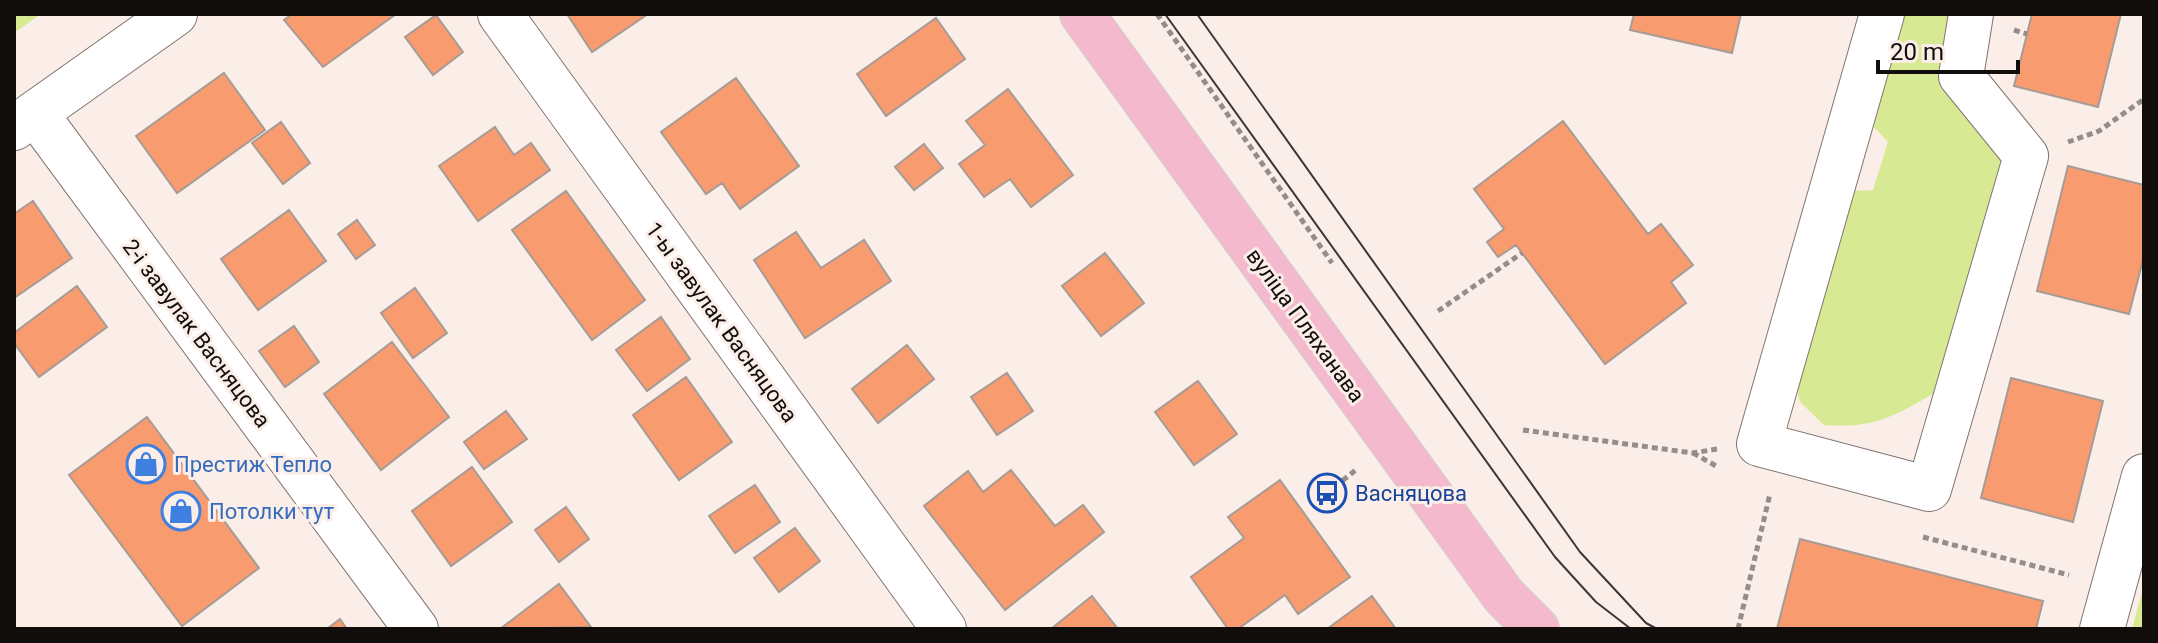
<svg xmlns="http://www.w3.org/2000/svg" width="2158" height="643" viewBox="0 0 2158 643" font-family="Roboto,sans-serif">
<style>
.green{fill:#d8e994}
.building{fill:#f89b6e;stroke:#a79b95;stroke-width:2}
.lines{fill:none;stroke-linecap:round;stroke-linejoin:round}
.minor-casing{stroke:#80746f;stroke-width:46}
.major-casing{stroke:#cfcfce;stroke-width:46}
.path{stroke:#968d89;stroke-width:5;stroke-dasharray:6 4;stroke-linecap:butt}
.minor{stroke:#fff;stroke-width:44}
.major{stroke:#f5b9ce;stroke-width:44}
.tram{stroke:#3d3734;stroke-width:2}
.labels{text-anchor:middle;stroke-width:6;stroke-linejoin:round;paint-order:stroke}
.street-label{font-size:22px;fill:#110d0b;stroke:#fbeee9}
.shop-label{font-size:22px;fill:#366cbe;stroke:#fbeee9;text-anchor:start}
.transit-label{font-size:22px;fill:#164399;stroke:#fbeee9;text-anchor:start}
</style>
<rect width="100%" height="100%" fill="#fbeee9"/>
<path class="green" d="M14 14H41L14 33Z
M1904 14H1962L2015 159 1949 384C1904 411 1878 430 1824 425L1800 402 1797 391 1849 191 1873 190 1888 142 1870 123Z
M2144 585V629H2132Z"/>
<path class="building" d="M292 14H396L323 67 284 20Z
M567 14H648L592 52Z
M1634 14H1741L1732 53 1630 30Z
M2032 14H2121L2098 107 2014 86Z
M436 15 463 52 433 75 405 37Z
M936 18 965 59 886 116 857 74Z
M224 73 265 130 177 193 136 136Z
M736 78 799 166 740 209 722 183 706 194 661 132Z
M1008 89 1073 175 1031 207 1010 179 984 197 959 164 985 145 966 121Z
M1563 121 1648 234 1661 224 1693 265 1671 282 1686 303 1605 364 1516 245 1498 257 1487 242 1504 229 1474 189Z
M281 122 310 163 283 184 252 143Z
M495 127 514 155 531 143 550 170 478 221 439 166Z
M924 144 943 168 914 190 895 167Z
M2068 166 2144 185V256L2129 314 2037 291Z
M566 191 645 300 592 340 512 230Z
M33 201 72 258 14 298V214Z
M289 210 326 261 258 310 221 259Z
M357 220 375 245 356 259 338 234Z
M796 232 821 268 864 240 891 281 805 338 754 260Z
M1105 253 1144 303 1101 336 1062 286Z
M77 286 107 327 39 377 14 343V333Z
M415 288 447 333 413 358 381 313Z
M661 317 690 359 647 391 616 350Z
M294 326 319 362 285 387 259 351Z
M392 342 449 417 381 470 324 394Z
M907 345 934 379 878 423 852 389Z
M1007 373 1033 411 997 435 971 397Z
M686 377 732 442 679 480 633 415Z
M2011 378 2103 401 2073 522 1981 498Z
M1198 381 1237 434 1194 465 1155 412Z
M506 411 527 439 484 469 464 442Z
M147 417 259 568 182 626 69 475Z
M472 467 512 522 451 566 412 511Z
M1011 470 1055 526 1083 505 1104 532 1005 610 924 506 968 471 983 492Z
M1280 480 1350 577 1298 614 1285 595 1238 629H1228L1191 577 1244 538 1228 517Z
M755 485 780 522 735 553 709 516Z
M566 507 589 539 559 562 535 530Z
M795 528 820 561 779 592 754 558Z
M1800 539 2043 601 2036 629H1777Z
M559 584 591 627 500 629Z
M1092 596 1118 629H1051Z
M1372 596 1396 629H1327Z
M340 619 347 629H327Z"/>
<g class="lines">
<g class="minor-casing">
<path id="minor" d="M500 14 944 629
M1882 14 1759 444 1929 489 2026 156 1961 76 1971 14
M36 114 416 629
M14 128 175 14
M2102 629 2144 476"/>
</g>
<g class="major-casing">
<path id="major" d="M1082 14 1504 596 1537 629"/>
</g>
<path class="path" d="M1157 14 1332 263
M2014 30 2027 34
M2068 142 2099 131 2144 99
M1438 311 1522 253
M1523 430 1693 453 1717 449
M1693 453 1718 467
M1327 493 1357 469
M1923 537 2069 575
M1738 629 1770 494"/>
<use href="#minor" class="minor"/>
<use href="#major" class="major"/>
<path class="tram" d="M1165 14 1555 557 1596 602 1631 629
M1197 14 1580 552 1646 623 1657 629"/>
</g>
<defs>
<g id="shop-ring" transform="scale(2)"><circle r="9.5" fill="#fbeee9" stroke="#3f7fe0" stroke-width="1.5"/><path d="M-5-2.5h2.3a2.7 3.5 0 0 1 5.4 0H5L5.5 6h-11ZM-1.5-2.5h3a1.5 2.3 0 0 0-3 0Z" fill="#3f7fe0"/></g>
<g id="bus-ring" transform="scale(2)"><circle r="9.5" fill="#fbeee9" stroke="#1a4fb4" stroke-width="1.5"/><path d="M-5-6H5V4H4V6H2V4H-2V6H-4V4H-5ZM-3.5-4V0h7V-4ZM-3.5 1.2v1.5H-2V1.2ZM2 1.2v1.5H3.5V1.2Z" fill="#1a4fb4"/></g>
</defs>
<g fill-rule="evenodd">
<use href="#shop-ring" x="146" y="464"/>
<use href="#bus-ring" x="1327" y="493"/>
<use href="#shop-ring" x="181" y="511"/>
</g>
<g class="labels">
<g class="street-label">
<text transform="translate(722 322) rotate(54)" y="8">1-ы завулак Васняцова</text>
<text transform="translate(1306 325) rotate(54)" y="8">вуліца Пляханава</text>
<text transform="translate(197 333) rotate(53)" y="8">2-і завулак Васняцова</text>
</g>
<g class="shop-label">
<text x="174" y="472">Престиж Тепло</text>
<text x="209" y="519">Потолки тут</text>
</g>
<g class="transit-label">
<text x="1355" y="501">Васняцова</text>
</g>
</g>
<rect width="2158" height="643" fill="none" stroke="#110d0b" stroke-width="32"/>
<path d="M1878 60v12h140v-12" fill="none" stroke="#110d0b" stroke-width="4"/>
<text x="1890" y="60" font-size="24" fill="#110d0b" stroke="#fbeee9" stroke-width="6" paint-order="stroke">20 m</text>
</svg>
